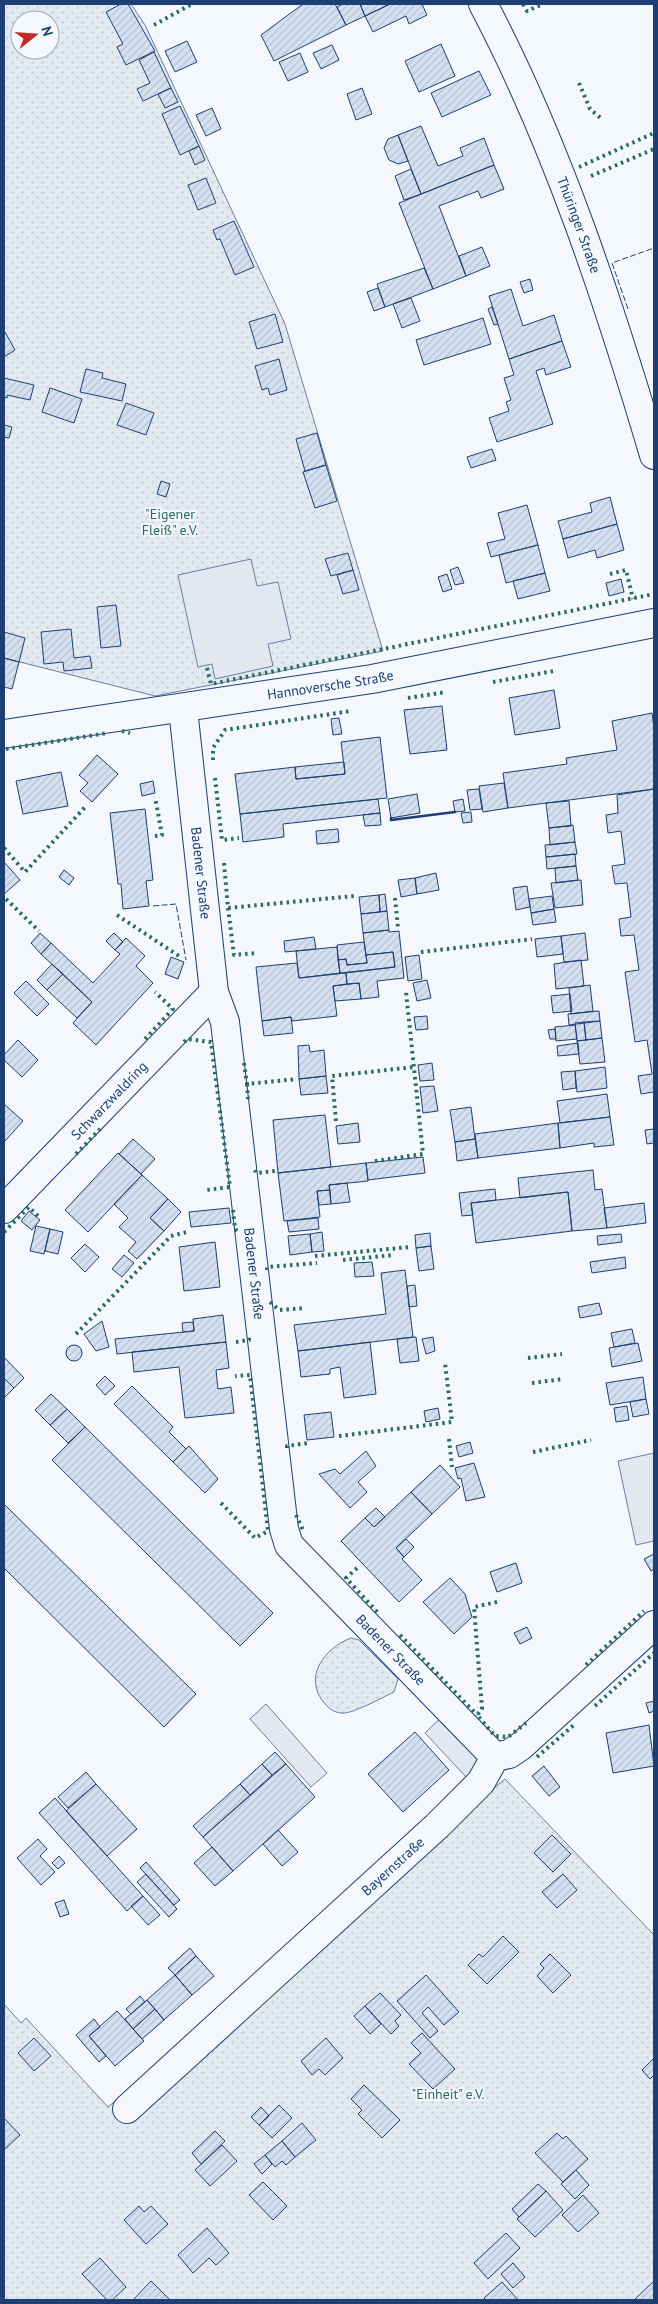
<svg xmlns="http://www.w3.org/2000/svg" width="658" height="2304" viewBox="0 0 658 2304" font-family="'PT Sans',sans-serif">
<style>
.grass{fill:url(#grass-dots);stroke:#687fa3;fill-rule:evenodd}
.parking{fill:#e3e8f0;stroke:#687fa3}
.building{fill:url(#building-hatch);stroke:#1d3f73}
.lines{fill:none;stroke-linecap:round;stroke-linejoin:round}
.minor-casing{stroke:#1d3f73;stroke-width:30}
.minor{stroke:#f4f7fb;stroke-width:28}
.hedge{stroke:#2c6c60;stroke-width:4;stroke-dasharray:2.5 4;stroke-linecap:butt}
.fence{stroke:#1d3f73;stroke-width:1;stroke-dasharray:6 2.5;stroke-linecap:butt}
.wall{stroke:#1d3f73;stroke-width:2.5}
.labels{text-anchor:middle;stroke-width:4;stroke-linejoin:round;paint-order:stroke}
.street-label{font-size:14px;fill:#1d3f73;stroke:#f4f7fb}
.park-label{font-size:14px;fill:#2c6c60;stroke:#f4f7fb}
</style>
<defs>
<pattern id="grass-dots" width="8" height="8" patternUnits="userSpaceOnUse" patternTransform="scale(1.25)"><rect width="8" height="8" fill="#e3e9f0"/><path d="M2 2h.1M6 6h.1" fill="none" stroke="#c2c9d1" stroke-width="1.8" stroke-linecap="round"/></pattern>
<pattern id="building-hatch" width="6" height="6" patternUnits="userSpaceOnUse" patternTransform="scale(1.25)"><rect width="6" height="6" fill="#d5e0f0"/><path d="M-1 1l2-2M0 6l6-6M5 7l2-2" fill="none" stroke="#b6c1d1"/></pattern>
</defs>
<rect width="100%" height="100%" fill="#f4f7fb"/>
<path class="grass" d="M4 4H131L145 25 285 324 383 651 155 696 4 658ZM20 20H50V50H20Z
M351 1638 359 1640 398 1679 394 1692C383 1697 351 1715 341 1713 333 1712 330 1709 325 1704 302 1678 324 1648 351 1638Z
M505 1779 654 1935V2300H4V2004L21 2023 26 2018 108 2107Z"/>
<path class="parking" d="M251 559 257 586 278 582 291 639 268 644 273 666 215 679 212 664 198 667 178 575Z
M654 1453V1541L636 1545 618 1461Z
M266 1704 327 1773 311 1787 250 1719Z
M449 1710 490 1753 466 1777 425 1733Z"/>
<path class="building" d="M121 4H128L155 51 126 65 117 47 123 44 106 12Z
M303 4H335L346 25 274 61 261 35Z
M343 4H360L365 16 346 25 337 7Z
M360 4H390L365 16Z
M390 4H422L427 15 409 24 406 16 373 32 365 16Z
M187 41 197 62 175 72 165 51Z
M441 44 455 76 419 92 405 61Z
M332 45 339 60 321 69 313 53Z
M154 52 171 88 143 101 137 89 150 83 139 60Z
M300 53 308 72 288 81 279 62Z
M479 71 491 95 442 117 431 93Z
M171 88 178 102 165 108 158 94Z
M362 88 372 114 356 120 347 94Z
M180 106 199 146 180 155 162 114Z
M212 108 221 129 206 136 196 115Z
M421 126 438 166 463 156 460 148 484 138 494 165 421 194 398 135Z
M398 135 408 161 398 164 389 160 384 148 388 139Z
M199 146 205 160 195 165 189 151Z
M494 165 504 189 481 198 478 191 439 206 466 276 433 289 399 203Z
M411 169 421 194 404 200 395 176Z
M206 178 216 203 198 210 188 185Z
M234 221 254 267 235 275 220 239 217 240 213 230Z
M482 247 490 266 466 276 459 256Z
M424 268 433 289 385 307 377 284Z
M530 279 533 290 524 293 520 282Z
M378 288 385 307 374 311 367 292Z
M511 289 523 326 554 315 562 341 509 359 489 296Z
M411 298 420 321 402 328 393 304Z
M492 307 498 324 494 325 488 309Z
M275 314 283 342 257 349 249 322Z
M483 318 491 344 424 365 416 340Z
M5 332 15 350 4 357V333Z
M562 341 571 367 546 375 544 368 536 371 553 424 497 442 489 418 509 411 506 402 511 400 504 378 514 375 509 359Z
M279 359 287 390 270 395 268 388 262 390 255 366Z
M86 369 103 373 102 378 126 384 122 401 80 392Z
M4 378 34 385 30 400 7 395V398L4 397Z
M50 388 82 399 74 423 42 412Z
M126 403 154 413 146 435 117 425Z
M4 425 12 427 9 438 4 437Z
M317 433 326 465 305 471 296 439Z
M492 449 496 460 471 468 467 457Z
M326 465 337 501 315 508 303 472Z
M161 481 170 484 166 497 157 494Z
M610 497 617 524 563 539 558 521 592 512 590 503Z
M527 505 538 545 491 557 487 543 505 539 498 513Z
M617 524 624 550 597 558 595 550 568 558 563 539Z
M538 545 545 573 506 583 499 555Z
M348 553 353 570 331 576 325 559Z
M458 567 464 583 455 585 450 570Z
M353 570 359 590 343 594 337 575Z
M545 573 550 591 518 599 513 581Z
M447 574 452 589 443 592 438 577Z
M621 579 624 592 609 596 606 583Z
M116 605 121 646 101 648 97 607Z
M71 629 74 658 90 656 92 668 64 671 63 662 44 664 41 632Z
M4 632 25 638 19 662 4 658Z
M4 658 19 662 12 689 4 687Z
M554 690 560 728 515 735 509 698Z
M442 706 447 750 410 754 404 710Z
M652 713 654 728V789L508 808 503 773 567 764 566 758 617 750 612 721Z
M339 718 342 734 333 735 331 719Z
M380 737 387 798 240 814 235 774 295 767 296 779 345 774 341 742Z
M97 755 118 774 92 802 80 791 88 783 79 775Z
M344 762 345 774 296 779 295 767Z
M61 772 68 806 23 814 16 781Z
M153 781 155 793 142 796 140 784Z
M504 783 508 808 483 812 479 786Z
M479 789 482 809 470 810 467 790Z
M654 789V1097V1092L641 1094 638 1076 652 1074 647 1040 635 1042 625 972 639 970 634 935 621 936 619 919 631 917 627 883 615 884 612 866 625 864 621 831 608 833 606 815 618 813 617 795Z
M417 794 420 813 391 818 388 799Z
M378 799 380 813 283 824 284 837 243 842 240 814Z
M463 799 465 811 455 812 453 801Z
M569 801 571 826 549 828 546 803Z
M145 809 153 880 146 881 149 906 123 909 121 884H118L110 813Z
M471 812 472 822 463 823 461 813Z
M380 813 381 825 365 826 363 815Z
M573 825 575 842 550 845 549 828Z
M338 829 339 842 317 844 316 831Z
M575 842 577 854 546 857 545 845Z
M575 854 576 866 547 869 546 857Z
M4 862 20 880 4 894Z
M576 866 578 880 556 883 555 868Z
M64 870 74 878 69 885 59 877Z
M436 873 439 890 417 894 415 878Z
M415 878 417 894 401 897 398 880Z
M581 880 583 905 555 908 551 883Z
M527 886 530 907 516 910 513 888Z
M385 894 387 911 380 912 379 895Z
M379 895 380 912 361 914 359 897Z
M552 896 554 909 531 913 529 899Z
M554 909 556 922 533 925 531 913Z
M387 911 389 930 363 933 361 914Z
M389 930V932L399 931 404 978 377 981 379 997 361 999 359 983 347 984 346 973 395 967 393 952 366 955 363 933Z
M40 933 51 943 41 954 31 943Z
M114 933 123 942 115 950 106 941Z
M585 933 588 960 564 962 561 936Z
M561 936 563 954 537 957 535 939Z
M314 937 316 949 285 952 284 941Z
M126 938 145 956 136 966 153 983 96 1045 73 1023 92 1002 41 954 51 943 93 983 120 954 115 950Z
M364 942 367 963 347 965 346 959 338 960 337 945Z
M337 947 340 973 299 978 296 951Z
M393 952 395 967 340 973 338 960 346 959 347 965 367 963 366 955Z
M419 955 422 979 408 981 405 957Z
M171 957 184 962 178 979 165 974Z
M581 960 584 986 556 989 554 964Z
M297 963 299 978 346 973 347 984 333 986 337 1016 292 1021 291 1017 262 1021 256 967Z
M52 964 63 974 47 990 37 980Z
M63 974 92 1002 77 1018 47 990Z
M427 980 431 998 417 1001 413 983Z
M26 981 49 1004 37 1016 14 993Z
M359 983 361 999 335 1001 333 986Z
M590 985 593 1011 571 1014 569 988Z
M570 994 572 1011 553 1013 551 996Z
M599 1011 600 1021 569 1025 568 1014Z
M427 1016 428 1029 416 1030 414 1017Z
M291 1017 293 1033 264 1036 262 1021Z
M600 1021 602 1038 586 1040 584 1022Z
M584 1022 586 1040 577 1041 575 1023Z
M575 1025 577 1039 556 1041 555 1027Z
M555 1029 556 1039H550L548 1030Z
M602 1038 605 1062 580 1064 577 1041Z
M18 1040 38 1060 22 1077 4 1060V1055Z
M578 1043 579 1054 558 1056 557 1046Z
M309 1045 310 1052 324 1050 326 1076 299 1079 298 1046Z
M432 1063 434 1080 420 1081 418 1065Z
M605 1067 607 1088 577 1092 575 1071Z
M575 1071 576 1088 563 1090 561 1072Z
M326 1076 328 1093 301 1095 299 1079Z
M434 1086 438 1111 423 1113 420 1087Z
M607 1094 610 1117 560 1123 557 1101Z
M4 1104 23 1121 5 1141 4 1140Z
M471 1107 475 1139 455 1142 450 1110Z
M325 1115 331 1167 278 1173 273 1120Z
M610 1117 614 1145 594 1147V1143L560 1148 558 1123Z
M358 1123 360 1142 338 1144 336 1126Z
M558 1123 560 1148 478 1158 475 1134Z
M654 1129V1143L647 1144 645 1130Z
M133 1139 155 1159 141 1174 119 1154Z
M475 1139 478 1158 457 1161 455 1142Z
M118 1153 142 1175 88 1232 65 1210Z
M423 1157 425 1173 368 1180 366 1163Z
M366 1163 368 1181 329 1185 330 1190 317 1191 320 1217 284 1221 278 1173Z
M593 1170 595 1190 602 1189 607 1228 572 1231 568 1192 520 1198 518 1178Z
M142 1175 168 1199 150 1218 164 1231 137 1259 128 1251 136 1242 119 1227 128 1218 114 1204Z
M347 1183 350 1202 331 1204 329 1185Z
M495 1189 496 1200 471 1203 473 1215 462 1216 459 1193Z
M330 1190 331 1204 319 1205 317 1191Z
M568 1192 572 1231 476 1243 471 1203Z
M168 1199 181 1212 164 1231 150 1218Z
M644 1203 646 1223 607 1228 604 1208Z
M229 1208 231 1223 191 1227 189 1212Z
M29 1211 40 1220 32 1230 21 1221Z
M318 1218 319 1229 289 1232 287 1221Z
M36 1226 50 1229 44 1254 30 1251Z
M50 1229 63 1232 58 1254 45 1251Z
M322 1232 324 1251 312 1252 310 1234Z
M430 1233 431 1246 416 1248 415 1235Z
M310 1234 312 1252 290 1255 288 1236Z
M621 1234 622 1242 598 1245 597 1236Z
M215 1242 220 1287 184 1291 179 1247Z
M85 1244 99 1257 85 1272 71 1258Z
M431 1246 434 1269 419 1271 416 1248Z
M124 1255 134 1263 122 1277 112 1269Z
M625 1257 626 1268 592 1273 590 1262Z
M372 1262 374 1276 355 1277 354 1263Z
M405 1270 413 1337 298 1351 294 1325 386 1314 381 1273Z
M415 1285 417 1306 409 1307 407 1286Z
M599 1303 602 1314 580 1318 578 1307Z
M223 1315 226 1342 117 1354 115 1339 194 1331 193 1319Z
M102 1321 109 1347 96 1351 84 1334Z
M193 1322 194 1331 183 1332 182 1323Z
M632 1329 635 1343 614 1347 611 1333Z
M416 1337 419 1361 400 1363 397 1339Z
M433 1337 435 1351 426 1354 422 1339Z
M226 1342 229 1368 216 1370 218 1389 231 1387 234 1413 185 1418 179 1367 134 1372 132 1352Z
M370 1342 376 1394 344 1398 340 1367 330 1369V1374L301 1377 298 1351Z
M638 1343 642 1361 612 1367 609 1348Z
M66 1353a8 8 0 1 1 16 0a8 8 0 1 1-16 0Z
M4 1357 24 1378 14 1388 4 1378Z
M105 1376 115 1386 105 1395 96 1385Z
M643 1377 646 1399 610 1405 606 1383Z
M4 1378 14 1388 5 1397 4 1396Z
M132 1386 173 1427 169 1432 186 1449 173 1462 114 1404Z
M51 1394 67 1409 50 1425 35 1410Z
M646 1399 649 1414 633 1417 630 1402Z
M627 1406 629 1420 616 1422 614 1408Z
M438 1408 440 1419 426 1422 424 1411Z
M67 1409 85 1427 68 1443 50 1425Z
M331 1412 334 1437 307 1440 304 1415Z
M85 1427 273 1613 240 1646 52 1460Z
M470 1442 473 1453 459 1457 456 1446Z
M189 1446 218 1479 205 1493 173 1462Z
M366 1451 376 1466 358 1482 367 1492 350 1508 319 1474 335 1469 340 1474Z
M474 1463 485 1497 466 1501 461 1478 458 1479 455 1468Z
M440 1465 460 1487 432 1514 411 1492Z
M411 1492 432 1514 396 1548 404 1557 402 1559 422 1580 399 1602 341 1541 365 1518 374 1527Z
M4 1504 196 1694 164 1727 4 1568Z
M376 1508 385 1517 374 1527 365 1518Z
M406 1539 414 1547 404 1557 396 1548Z
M654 1554V1569L651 1571 644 1559Z
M516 1563 522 1583 497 1592 490 1572Z
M450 1578 465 1594 472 1617 454 1634 423 1602Z
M527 1627 532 1638 520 1644 514 1633Z
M654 1701V1711L649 1713 646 1703Z
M649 1725 654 1766 613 1773 606 1733Z
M415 1732 449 1770 403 1812 368 1774Z
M275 1752 286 1764 272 1775 262 1764Z
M262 1764 272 1775 250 1795 240 1784Z
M286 1764 315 1797 233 1871 203 1837Z
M544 1766 560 1787 549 1796 532 1776Z
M86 1772 96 1784 68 1808 58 1797Z
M96 1784 137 1829 107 1856 66 1811Z
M240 1784 250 1795 203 1837 193 1826Z
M55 1798 143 1896 127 1911 39 1813Z
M278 1830 298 1852 282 1866 263 1844Z
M552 1835 571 1854 553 1872 534 1853Z
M38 1839 47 1849 40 1856 55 1872 41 1885 17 1858Z
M212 1847 233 1871 215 1886 194 1863Z
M59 1856 65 1863 58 1869 52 1863Z
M146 1862 180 1900 174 1905 140 1868Z
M146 1874 177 1909 169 1917 137 1882Z
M563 1874 577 1890 557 1908 542 1892Z
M143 1896 160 1915 148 1925 131 1906Z
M64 1900 69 1914 60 1917 55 1903Z
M503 1936 519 1952 487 1984 468 1965 479 1954 483 1957Z
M190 1948 196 1956 175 1975 168 1968Z
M550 1954 571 1975 553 1993 537 1976 544 1968 540 1964Z
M196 1956 214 1976 192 1995 175 1975Z
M175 1975 192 1995 164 2020 147 2000Z
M426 1975 459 2012 444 2025 428 2007 422 2013 438 2031 430 2038 397 2001Z
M380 1993 401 2015 395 2021 399 2026 391 2034 365 2006Z
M140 1996 145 2002 131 2014 126 2009Z
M147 2000 155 2009 133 2029 125 2019Z
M365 2006 381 2024 370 2034 354 2016Z
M155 2009 164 2020 142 2039 133 2029Z
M117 2011 144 2041 115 2066 89 2036Z
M94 2019 100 2027 89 2036 106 2056 99 2062 76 2035Z
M422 2033 455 2069 433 2089 409 2064 421 2053 411 2043Z
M34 2038 51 2056 34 2071 18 2053Z
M326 2038 343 2058 325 2075 319 2069 312 2075 301 2061Z
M654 2058V2075L650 2079 642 2070Z
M364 2085 400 2120 382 2138 358 2114 362 2110 351 2099Z
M279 2105 292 2118 272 2138 259 2125Z
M261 2107 269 2116 259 2125 251 2117Z
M4 2118 20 2135 4 2150Z
M302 2123 316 2140 295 2157 282 2141Z
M215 2131 225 2141 201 2164 192 2153Z
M557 2133 563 2139 566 2136 588 2159 563 2182 535 2153Z
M282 2141 295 2157 286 2165 282 2161 275 2167 265 2155Z
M222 2145 237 2161 210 2186 195 2170Z
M265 2155 272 2164 262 2174 254 2164Z
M576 2170 589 2185 575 2199 561 2184Z
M263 2182 287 2206 273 2220 249 2195Z
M538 2184 546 2191 519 2217 512 2209Z
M546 2191 563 2210 535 2237 517 2219Z
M583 2195 599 2213 578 2232 562 2215Z
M139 2206 144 2212 151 2206 168 2224 146 2244 124 2220Z
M207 2228 229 2253 216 2265 209 2258 193 2273 178 2255Z
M506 2233 520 2248 488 2279 474 2263Z
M100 2258 126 2287 112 2300H107L82 2274Z
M513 2263 525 2277 513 2288 501 2274Z
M151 2281 170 2300H133Z
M654 2281V2300H634Z
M502 2282 518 2300H486L484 2298Z"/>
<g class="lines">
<g class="minor-casing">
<g id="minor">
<path id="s1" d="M483 4C557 144 609 303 654 455"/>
<path id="s2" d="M183 709 214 992 225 1022 284 1529 289 1545 495 1757"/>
<path id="s3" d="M4 734 372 679 654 623"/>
<path id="s4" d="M4 1209 214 992"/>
<path id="s5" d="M127 2109 437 1826 481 1782 495 1757 509 1754 521 1746 654 1625"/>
</g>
</g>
<use href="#minor" class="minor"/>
<path class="hedge" d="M523 4 527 11 543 4
M154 25 192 4
M579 83 590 109 603 120
M579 167 654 133
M591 176 654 149
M610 574 626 570 633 599
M207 668 211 684 654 594
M493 682 554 671
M408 698 446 692
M122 731 130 733
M6 749 108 733
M213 760V748L225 730 351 711
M215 778 222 840 239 838
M155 836 162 835 155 797
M4 848 25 872 87 805
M224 863 228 908 354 896
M395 898 398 928
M6 899 39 931
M228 908 234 955 256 953
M117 915 179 956
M421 952 532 939
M145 1039 173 1009 155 992
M184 1042 187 1039 211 1042 230 1187 207 1190
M244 1063 247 1084 297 1079
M247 1084 248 1099
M336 1121 332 1076 414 1067
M76 1154 103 1126
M375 1161 423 1154 406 992
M255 1170 256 1173 275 1171
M233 1210 235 1229 237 1231
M4 1232 29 1207 40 1218
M315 1256 410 1247
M343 1260 393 1255
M267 1270V1267L317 1263
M270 1302 279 1310 305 1308
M76 1334 171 1236 187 1232
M236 1342 249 1340V1337
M528 1358 562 1354
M532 1383 563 1379
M339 1436 452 1422 445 1363
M449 1439 452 1467
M287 1448V1446L308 1443
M533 1452 591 1440
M221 1503 255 1538 268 1531 250 1375 235 1376
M296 1515 304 1532
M357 1568 346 1578 379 1614
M497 1602 474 1607 482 1709 477 1715 495 1736 508 1737 526 1723
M400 1635 477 1715
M586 1665 644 1611
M595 1706 654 1653
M537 1757 575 1724"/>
<path class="fence" d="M628 309 612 263 654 248
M153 906 176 904 186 960"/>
<path class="wall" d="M391 818V820L455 812"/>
</g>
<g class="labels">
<g class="street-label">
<text dy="5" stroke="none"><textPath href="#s1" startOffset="241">Thüringer Straße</textPath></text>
<text dy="5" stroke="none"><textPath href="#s3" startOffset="330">Hannoversche Straße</textPath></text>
<text dy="5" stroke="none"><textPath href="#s2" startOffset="165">Badener Straße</textPath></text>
<text dy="5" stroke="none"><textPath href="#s4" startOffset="151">Schwarzwaldring</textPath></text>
<text dy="5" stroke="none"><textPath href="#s2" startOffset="570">Badener Straße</textPath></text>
<text dy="5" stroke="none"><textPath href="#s2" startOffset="990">Badener Straße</textPath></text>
<text dy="5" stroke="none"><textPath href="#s5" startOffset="360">Bayernstraße</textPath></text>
</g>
<g class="park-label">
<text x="170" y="519">"Eigener<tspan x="170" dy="16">Fleiß" e.V.</tspan></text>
<text x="448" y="2099">"Einheit" e.V.</text>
</g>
</g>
<rect width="658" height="2304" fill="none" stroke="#1d3f73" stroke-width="10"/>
<g transform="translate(35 35) rotate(73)"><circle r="24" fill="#f4f7fb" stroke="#9eadc5"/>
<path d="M0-4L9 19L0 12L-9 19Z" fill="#c62828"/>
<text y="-8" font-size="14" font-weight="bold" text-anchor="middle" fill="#1d3f73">N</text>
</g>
</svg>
